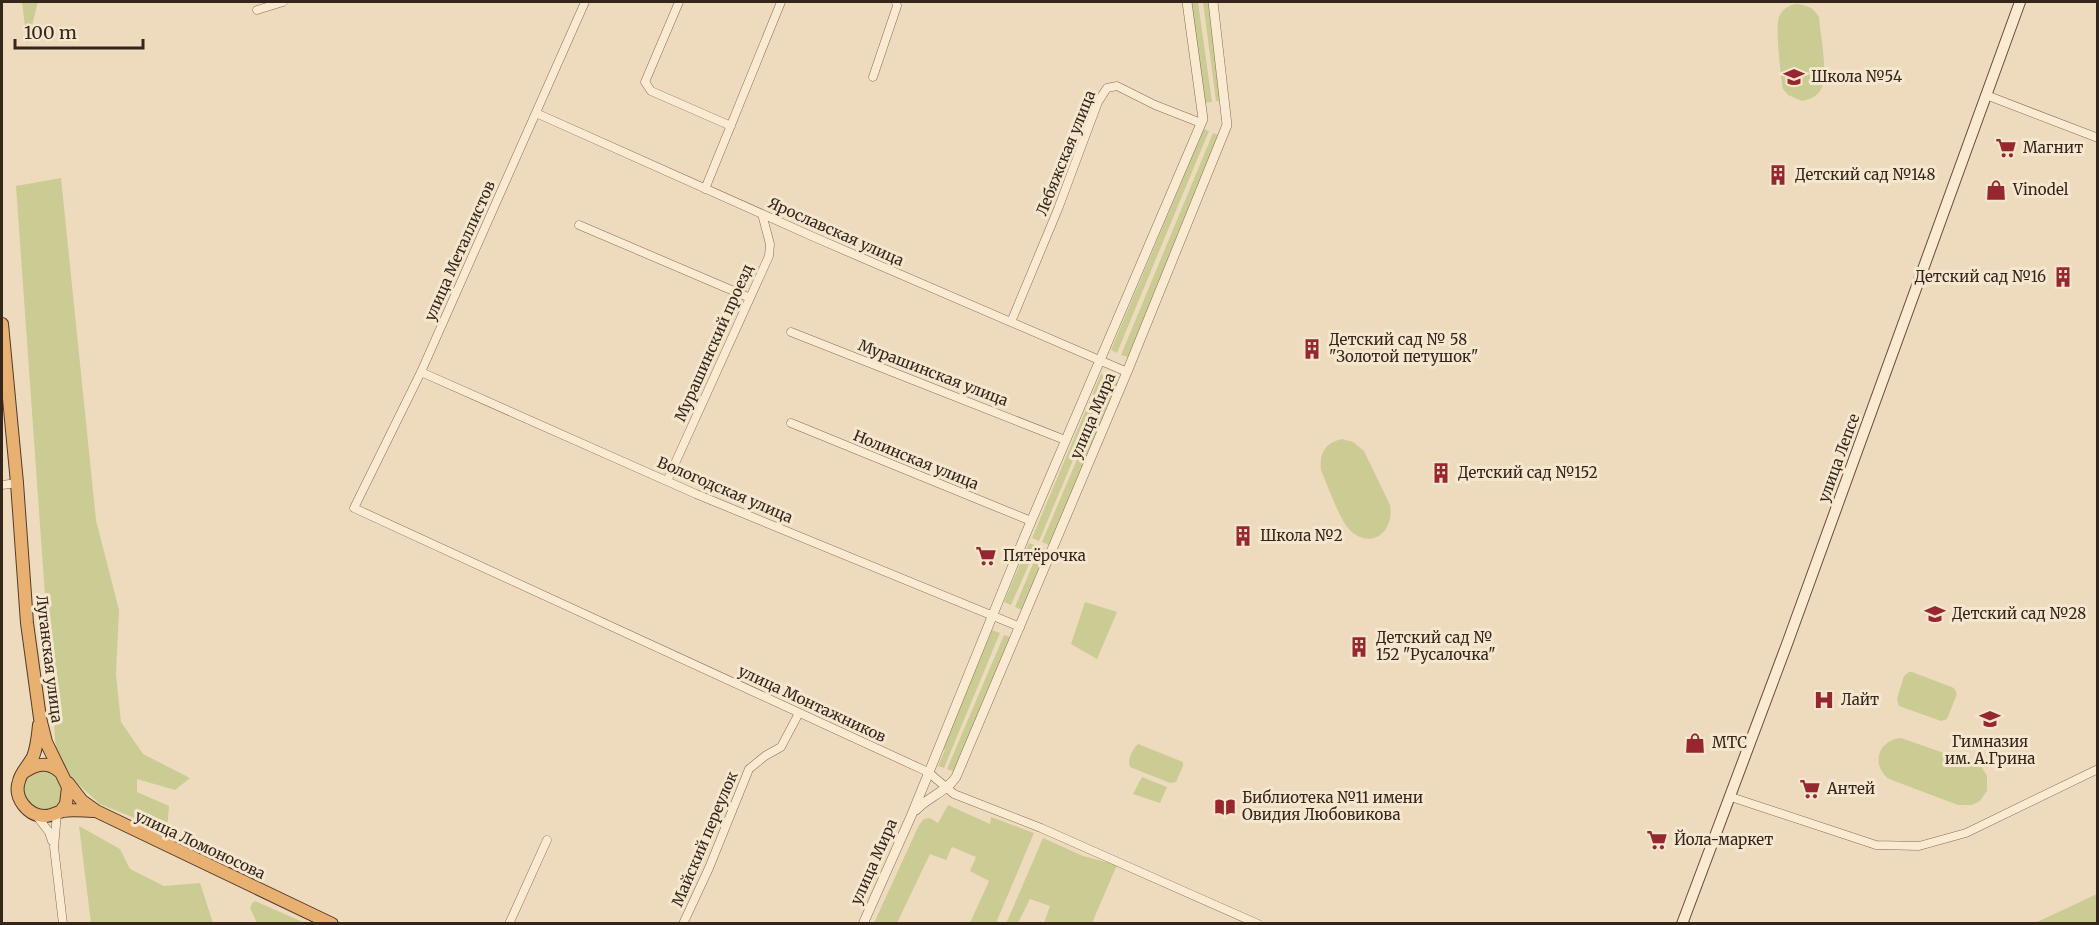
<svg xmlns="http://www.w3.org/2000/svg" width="2099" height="925" viewBox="0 0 2099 925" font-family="Merriweather,serif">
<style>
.green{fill:#cacc93}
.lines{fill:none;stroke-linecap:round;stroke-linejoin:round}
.minor-casing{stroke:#866c57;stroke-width:9}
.tertiary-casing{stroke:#866c57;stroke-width:10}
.secondary-casing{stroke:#684d3a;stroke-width:12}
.trunk-casing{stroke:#543b2c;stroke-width:14}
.minor{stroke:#f9ead1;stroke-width:8}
.tertiary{stroke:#f9ead1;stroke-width:9}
.secondary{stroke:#f9ead1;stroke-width:10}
.trunk{stroke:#e8b071;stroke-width:12}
.labels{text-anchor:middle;stroke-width:6;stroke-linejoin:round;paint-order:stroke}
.poi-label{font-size:15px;fill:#35261c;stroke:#f5e6ce;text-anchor:start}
.street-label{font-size:15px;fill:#35261c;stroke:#f5e6ce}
</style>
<rect width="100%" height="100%" fill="#eedbbe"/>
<path class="green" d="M22 2H38L27 44Z
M1191 2H1198L1212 102 1204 103Z
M1203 2H1209L1222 101H1216Z
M1797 4C1807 5 1814 8 1819 17 1820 34 1829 75 1821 89 1817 97 1810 99 1802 101L1788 95 1783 89C1781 78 1775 26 1779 17 1782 9 1789 5 1797 4Z
M1204 129 1209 131 1117 353 1111 350Z
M1213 133 1218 135 1128 357 1121 355Z
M61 178 96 520 119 610 116 675 121 722 143 754 190 778 175 790 137 779V792L169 806 167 831 100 804 57 765 16 186Z
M1101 374 1108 377 1039 541 1032 538Z
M1111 379 1118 382 1049 545 1042 542Z
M1342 439 1353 442 1364 451 1390 505C1395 531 1371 551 1350 530 1340 521 1327 484 1321 470 1319 453 1325 443 1342 439Z
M1029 543 1037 546 1011 605 1004 602Z
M1040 547 1047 550 1022 610 1015 607Z
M1085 602 1117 612 1097 659 1071 644Z
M992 630 1000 633 944 768 938 766 945 750 943 749Z
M1004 635 1010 637 955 772 947 769Z
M1909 672H1912L1954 688 1957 694 1947 719 1941 721 1899 706 1897 699 1904 676Z
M1901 738 1981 766 1987 776V791L1980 801 1972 805H1958L1889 779C1871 766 1877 740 1901 738Z
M1138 744 1183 762V766L1176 782 1170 783 1130 767C1127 760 1133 748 1138 744Z
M23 790a20 20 0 1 1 40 0a20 20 0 1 1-40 0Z
M1142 777 1167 787 1160 803 1133 794Z
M948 805 990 824 991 817 1034 833 996 923H970L989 881 970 871 976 857 952 847 946 860 930 854 897 923H874L919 825 924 819 930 818 938 823Z
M79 826 120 849 130 869 164 886 200 883 213 923H91Z
M1043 838 1083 856 1117 865 1092 923H1044L1050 906 1030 899 1018 923 1006 924Z
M2097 894V923H2035Z
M255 901 305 923H257L250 908 252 903Z"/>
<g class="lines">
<g class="minor-casing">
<path id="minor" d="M585 2 421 372 354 508 928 772 954 794 1041 828 1258 924
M679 2 645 82 651 91 731 126
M257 10 283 2
M873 77 897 6 896 2
M1986 95 2098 138
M536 113 816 238 1127 372
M705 189 781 2
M579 225 750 298
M1011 322 1058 209 1098 102 1107 88 1117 86 1155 105 1201 123
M791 332 1065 440
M421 372 696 494 1020 627
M791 423 1031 521
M667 481 769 256 770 244 762 214
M2 485 17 483
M1731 797 1876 845 1919 846 1966 833 2098 769
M57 813 54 847 63 924
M36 815 49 832 52 841
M509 924 547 840
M683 924 709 868 749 769 765 756 781 747 799 713"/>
</g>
<g class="tertiary-casing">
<path id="tertiary" d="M916 810C928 797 946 792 956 777L1127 372 1227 125 1213 2
M863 924 912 814 1024 538 1203 119 1187 2"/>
</g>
<g class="secondary-casing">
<path id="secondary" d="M1682 924 1787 644 2020 2"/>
</g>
<g class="trunk-casing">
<path id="trunk" d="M2 324 17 483 27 623 40 718 46 742 68 787 66 804 61 811
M39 725C38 736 37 747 33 757 29 765 21 772 19 781 13 798 28 816 45 816 52 816 57 812 63 811 73 809 85 811 95 811
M24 772C36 764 48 761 59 771
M68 783 82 801 96 811 332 924"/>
</g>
<use href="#minor" class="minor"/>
<use href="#tertiary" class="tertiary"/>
<use href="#secondary" class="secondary"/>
<use href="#trunk" class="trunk"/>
</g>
<defs>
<g id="school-bare" transform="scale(1.62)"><path d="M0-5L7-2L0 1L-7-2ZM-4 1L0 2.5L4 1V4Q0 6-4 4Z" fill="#962731" stroke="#f5e6ce" stroke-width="2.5" paint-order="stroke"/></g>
<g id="supermarket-bare" transform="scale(1.62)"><path d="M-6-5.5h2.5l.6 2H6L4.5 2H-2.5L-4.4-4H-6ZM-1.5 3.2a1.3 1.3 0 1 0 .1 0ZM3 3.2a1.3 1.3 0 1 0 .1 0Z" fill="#962731" stroke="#f5e6ce" stroke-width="2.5" paint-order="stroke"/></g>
<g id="building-bare" transform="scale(1.62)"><path d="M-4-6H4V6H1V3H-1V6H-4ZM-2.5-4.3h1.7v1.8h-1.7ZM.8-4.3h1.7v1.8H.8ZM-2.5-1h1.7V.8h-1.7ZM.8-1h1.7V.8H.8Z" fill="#962731" stroke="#f5e6ce" stroke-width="2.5" paint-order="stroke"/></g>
<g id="shop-bare" transform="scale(1.62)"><path d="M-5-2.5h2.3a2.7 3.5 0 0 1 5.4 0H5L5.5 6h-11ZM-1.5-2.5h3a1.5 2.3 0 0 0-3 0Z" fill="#962731" stroke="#f5e6ce" stroke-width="2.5" paint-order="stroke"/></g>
<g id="hospital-bare" transform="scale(1.62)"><path d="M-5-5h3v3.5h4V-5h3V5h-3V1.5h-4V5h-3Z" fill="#962731" stroke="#f5e6ce" stroke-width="2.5" paint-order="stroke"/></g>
<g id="library-bare" transform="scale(1.62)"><path d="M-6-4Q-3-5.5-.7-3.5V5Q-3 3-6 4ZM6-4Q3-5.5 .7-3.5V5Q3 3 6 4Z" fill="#962731" stroke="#f5e6ce" stroke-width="2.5" paint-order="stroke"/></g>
</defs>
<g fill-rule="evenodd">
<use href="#school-bare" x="1794" y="77"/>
<use href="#supermarket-bare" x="2006" y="148"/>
<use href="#building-bare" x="1778" y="175"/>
<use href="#shop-bare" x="1996" y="190"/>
<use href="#building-bare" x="2063" y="277"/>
<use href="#building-bare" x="1312" y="349"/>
<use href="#building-bare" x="1441" y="473"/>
<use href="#building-bare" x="1243" y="536"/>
<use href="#supermarket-bare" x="986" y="556"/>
<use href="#school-bare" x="1935" y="614"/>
<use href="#building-bare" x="1359" y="647"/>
<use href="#hospital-bare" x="1824" y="700"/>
<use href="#school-bare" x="1990" y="719"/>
<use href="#shop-bare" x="1695" y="743"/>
<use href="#supermarket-bare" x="1810" y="789"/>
<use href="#library-bare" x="1225" y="807"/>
<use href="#supermarket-bare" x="1657" y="840"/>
</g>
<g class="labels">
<g class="poi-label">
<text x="1811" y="82">Школа №54</text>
<text x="2023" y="153">Магнит</text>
<text x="1795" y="180">Детский сад №148</text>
<text x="2013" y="195">Vinodel</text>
<text x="2046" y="282" text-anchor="end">Детский сад №16</text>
<text x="1329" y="345">Детский сад № 58<tspan x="1329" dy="17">"Золотой петушок"</tspan></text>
<text x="1458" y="478">Детский сад №152</text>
<text x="1260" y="541">Школа №2</text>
<text x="1003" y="561">Пятёрочка</text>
<text x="1952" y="619">Детский сад №28</text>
<text x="1376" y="643">Детский сад №<tspan x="1376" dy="17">152 "Русалочка"</tspan></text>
<text x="1841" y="705">Лайт</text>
<text x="1990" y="747" text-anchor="middle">Гимназия<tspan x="1990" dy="17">им. А.Грина</tspan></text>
<text x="1712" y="748">МТС</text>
<text x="1827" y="794">Антей</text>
<text x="1242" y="803">Библиотека №11 имени<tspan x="1242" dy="17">Овидия Любовикова</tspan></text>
<text x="1674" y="845">Йола-маркет</text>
</g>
<g class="street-label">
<text transform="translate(1066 153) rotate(-68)" y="5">Лебяжская улица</text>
<text transform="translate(836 232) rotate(24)" y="5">Ярославская улица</text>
<text transform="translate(460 251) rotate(-66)" y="5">улица Металлистов</text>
<text transform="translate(714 343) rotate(-66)" y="5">Мурашинский проезд</text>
<text transform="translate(933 373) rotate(21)" y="5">Мурашинская улица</text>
<text transform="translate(1093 416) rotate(-67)" y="5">улица Мира</text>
<text transform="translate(1839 458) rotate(-70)" y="5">улица Лепсе</text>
<text transform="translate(916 460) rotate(22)" y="5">Нолинская улица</text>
<text transform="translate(725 490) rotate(23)" y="5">Вологодская улица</text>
<text transform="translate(49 659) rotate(83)" y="5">Луганская улица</text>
<text transform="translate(812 704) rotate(25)" y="5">улица Монтажников</text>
<text transform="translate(705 839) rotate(-67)" y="5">Майский переулок</text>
<text transform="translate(200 845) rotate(25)" y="5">улица Ломоносова</text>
<text transform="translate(874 862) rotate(-66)" y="5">улица Мира</text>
</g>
</g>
<rect width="2099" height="925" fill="none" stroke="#35261c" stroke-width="6"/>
<path d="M15 39v9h128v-9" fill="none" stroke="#35261c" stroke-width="3"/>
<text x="24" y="39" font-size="18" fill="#35261c" stroke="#f5e6ce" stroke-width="4.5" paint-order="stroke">100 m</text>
</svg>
